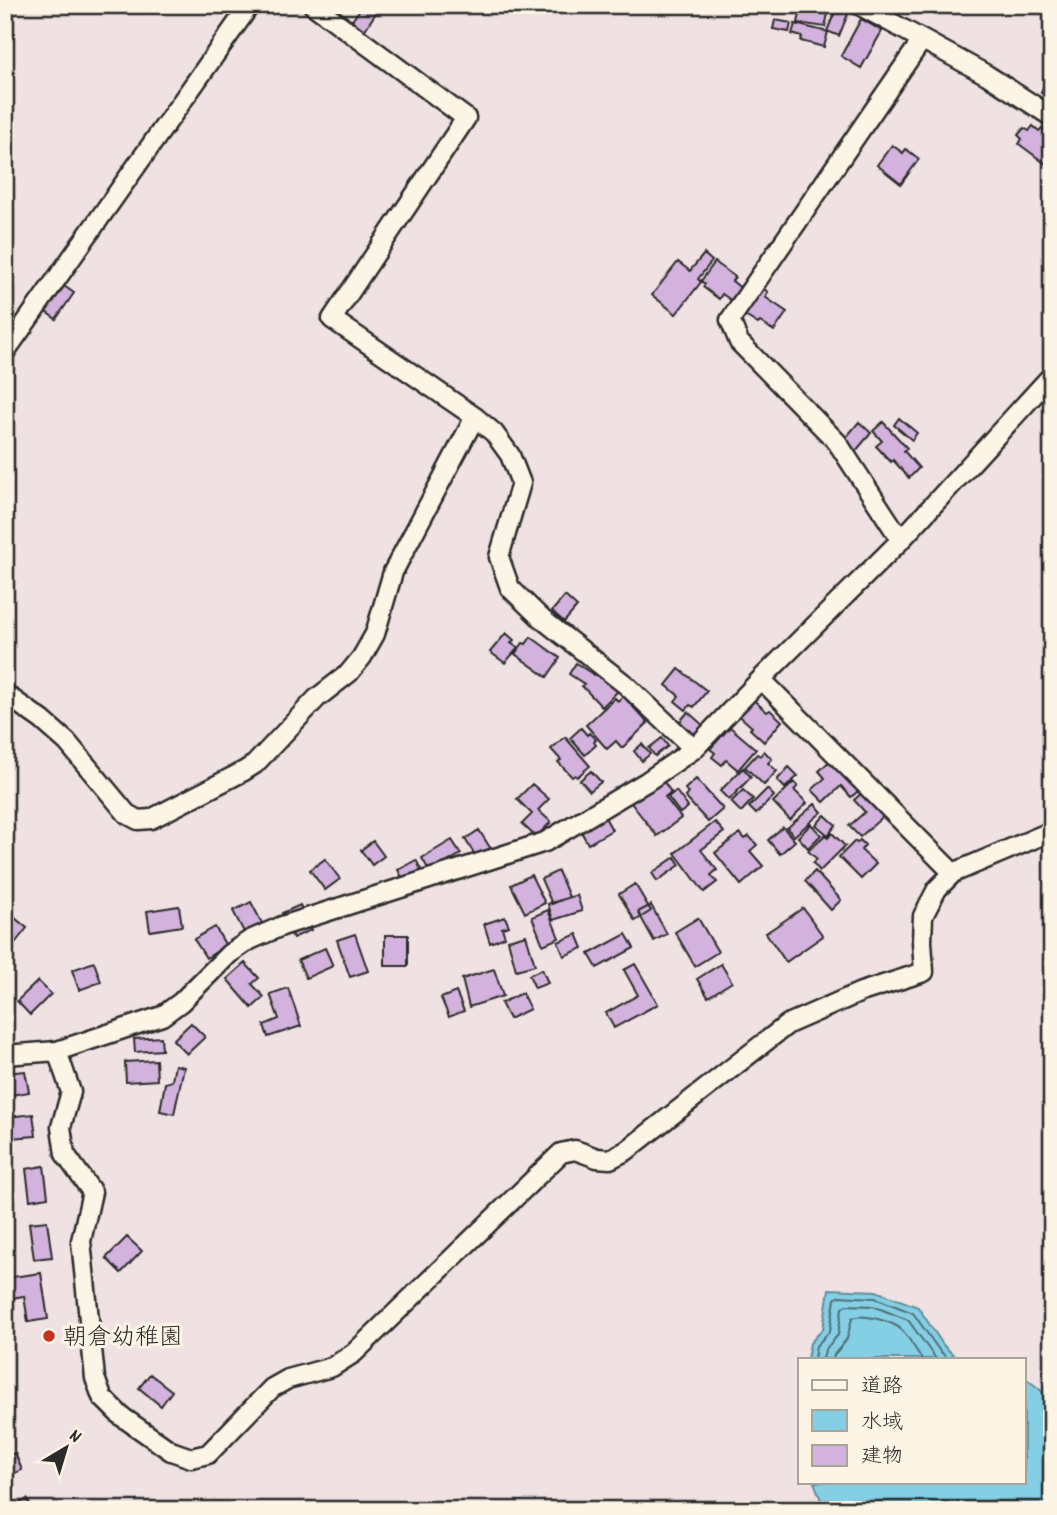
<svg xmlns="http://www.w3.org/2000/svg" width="1057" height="1515" viewBox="0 0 1057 1515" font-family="Dekko,'Klee One',sans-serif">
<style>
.water{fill:#85cfe5;stroke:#618d9b;stroke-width:2}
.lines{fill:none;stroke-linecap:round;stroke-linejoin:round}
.shore{stroke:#4f6d75;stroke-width:2}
.building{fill:#d3b2dd;stroke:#2b2b2b;stroke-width:2}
.minor-casing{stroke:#2b2b2b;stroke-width:23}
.minor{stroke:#fcf5e5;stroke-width:18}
.poi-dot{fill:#c8321e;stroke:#fcf5e5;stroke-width:2.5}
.labels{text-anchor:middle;stroke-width:6;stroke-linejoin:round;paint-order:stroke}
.poi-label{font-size:24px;fill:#2b2b2b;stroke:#fcf5e5;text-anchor:start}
</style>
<rect width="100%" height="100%" fill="#f0e1e3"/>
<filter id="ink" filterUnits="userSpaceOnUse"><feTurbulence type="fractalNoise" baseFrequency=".0143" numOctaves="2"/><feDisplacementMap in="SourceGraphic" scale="14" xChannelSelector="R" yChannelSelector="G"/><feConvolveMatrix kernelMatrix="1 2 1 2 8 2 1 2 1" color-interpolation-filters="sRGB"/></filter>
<g filter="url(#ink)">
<path class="water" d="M829 1289 876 1291 918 1307 944 1346 958 1359H807L810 1343 823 1329Z
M1024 1377 1043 1392 1052 1396V1510H825L814 1482H1024Z"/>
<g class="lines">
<path class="shore" d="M814 1359 816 1346 830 1331 835 1299 839 1296 875 1298 913 1313 939 1350 948 1359
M823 1359 825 1350 838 1335 842 1308 846 1305 873 1306 908 1320 936 1359
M833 1359 834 1355 847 1339 852 1318C863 1313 895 1322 903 1331 910 1340 916 1350 922 1359"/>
</g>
<path class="building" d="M363 5H381L364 31 351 22Z
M838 5 850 9 839 36 827 31Z
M801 9 828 14 825 27 798 23Z
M861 19 882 31 861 68 841 56Z
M775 20 791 23 789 32 773 29Z
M795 24 828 32 824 47 801 41 802 37 792 34Z
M1046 79 1052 81V97L1041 93Z
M1048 125 1052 128V164L1050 167 1019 144 1022 139 1018 135 1024 128 1029 131 1033 126 1039 131 1042 128 1044 130Z
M892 145 903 153 906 149 919 159 901 184 877 165Z
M704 254 712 261 698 279 701 282 676 314 652 295 678 262 690 271Z
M715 262 735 277 732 281 742 289 732 301 722 294 719 299 703 287 705 284 701 281Z
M61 284 74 293 56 319 43 310Z
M761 287 768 292 765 297 787 312 774 331 760 322 758 324 742 314Z
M899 418 917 433 912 440 894 425Z
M859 422 871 433 855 452 843 441Z
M883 422 907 448 904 451 919 468 909 478 893 460 891 462 876 446 882 441 873 431Z
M565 596 577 607 564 622 552 611Z
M506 633 514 640 511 643 518 648 505 663 490 652Z
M531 637 560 658 547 677 515 654 523 643 526 644Z
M576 663 594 675 601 670 619 690 602 707 582 686 584 684 569 674Z
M679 669 707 691 694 707 690 705 686 710 675 701 679 696 666 685Z
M623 696 648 723 622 748 616 741 607 749 586 725 615 698 618 701Z
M749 696 767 712 770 710 782 721 764 742 750 729 752 727 735 712Z
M688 712 705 727 693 741 676 726Z
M730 727 756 749 738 770 726 760 722 765 712 757 715 753 710 749Z
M581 728 587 735 589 733 596 740 594 742 596 745 585 755 570 738Z
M565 737 590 766 577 777 575 775 572 777 558 762 561 760 551 749Z
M662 738 668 746 655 756 649 748Z
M642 744 650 754 642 761 634 751Z
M764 751 772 759 768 763 777 771 764 785 745 767 757 754 760 756Z
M835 756 863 787 851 797 841 786 824 802 812 790 825 778 819 771Z
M789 767 798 776 785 788 777 780Z
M743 768 751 777 729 800 720 791Z
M591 771 601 782 590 791 580 780Z
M659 775 671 792 665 797 681 818 657 836 628 799Z
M696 779 723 809 708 822 685 797 688 793 685 789Z
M794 782 798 786 794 790 807 803 790 820 773 802Z
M532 784 549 799 538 810 551 822 536 837 522 824 532 814 517 799Z
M767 789 774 796 756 814 749 807Z
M743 790 753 799 741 812 731 802Z
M865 790 886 814 860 837 849 826 865 812 854 800Z
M676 791 688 807 680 813 668 797Z
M815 804 822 812 794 836 787 828Z
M602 812 612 830 588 844 578 826Z
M825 815 836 825 828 835 816 825Z
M715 822 724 832 701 850 717 870 711 875 717 882 704 892 675 853Z
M811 824 821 835 808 848 798 837Z
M783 827 795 841 780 854 768 840Z
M479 830 494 854 480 863 465 839Z
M740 833 745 839 749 836 757 845 750 851 763 866 741 885 715 853Z
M832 833 845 846 820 871 813 863 817 859 808 851 825 835 828 838Z
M452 840 461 854 430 872 422 858Z
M860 840 865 845 861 850 876 864 861 879 839 857 855 841 857 843Z
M373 841 384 856 372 865 361 850Z
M675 857 680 865 657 881 652 873Z
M325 859 340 879 325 890 310 870Z
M416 860 429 884 411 894 398 870Z
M558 871 569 897 552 904 541 879Z
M815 871 841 900 831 910 805 881Z
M531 875 545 903 525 913 511 885Z
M635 884 651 911 635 921 619 894Z
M577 895 582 911 553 920 548 904Z
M251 902 264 927 246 936 233 911Z
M300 905 311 930 293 938 282 913Z
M651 905 667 934 654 941 638 912Z
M179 906 182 926 150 931 147 911Z
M803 908 823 936 786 962 766 933Z
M548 910 559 938 543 945 532 917Z
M10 914 27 928 11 948 5 944V921Z
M505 917 509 926 502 928 505 937 490 943 484 924Z
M698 918 718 952 695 966 675 932Z
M215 927 226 946 206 958 194 939Z
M355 934 368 971 350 977 337 940Z
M577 934 583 948 564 956 558 942Z
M626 934 634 948 597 968 589 954Z
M385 935H408V966H385Z
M526 935 535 965 516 970 508 940Z
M325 948 333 966 306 978 298 960Z
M94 962 101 982 79 990 72 970Z
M245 963 259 978 252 984 264 997 252 1008 227 979Z
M635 964 658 1004 614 1028 606 1013 638 995 624 970Z
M721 964 732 982 708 997 697 979Z
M494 969 503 996 469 1007 462 979Z
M542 969 548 983 535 988 529 975Z
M38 981 51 994 30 1015 17 1001Z
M288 988 301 1026 268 1037 264 1025 279 1019 270 994Z
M456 992 464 1011 449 1017 441 998Z
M522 993 530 1009 509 1019 501 1003Z
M191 1023 205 1037 187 1054 173 1040Z
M161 1037 162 1050 135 1052 134 1039Z
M156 1060 157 1080 126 1082 125 1062Z
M175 1065 184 1067 174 1114 160 1111 165 1083 172 1081Z
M25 1071 29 1092 5 1096V1073Z
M33 1114 36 1136 10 1138 8 1117Z
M44 1166 48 1197 30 1200 26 1169Z
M47 1221 52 1257 34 1259 29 1223Z
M127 1237 142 1251 121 1273 106 1258Z
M41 1273 48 1319 28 1322 24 1296 5 1299V1278Z
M150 1374 172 1391 161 1406 139 1388Z
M15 1453 22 1470 5 1477V1457Z
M27 1499 33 1510H7Z"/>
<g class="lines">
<g class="minor-casing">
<path id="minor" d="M313 5 466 118 332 319 475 417 494 433 510 455 521 483 499 557 510 588 542 619 626 685 694 749
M859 5 987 75 1052 117
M5 352 250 5
M901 540 837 442 739 342 730 320 922 40
M761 679 953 873
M5 694 42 720 67 742 127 814 138 820 151 819 244 771 255 764 317 698 349 673 362 657 375 634 393 572 475 417
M57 1051 71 1092 61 1127 65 1154 92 1192 81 1241 95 1378 102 1397 121 1416 171 1451 191 1458 208 1454 272 1388 288 1379 332 1367 354 1353 561 1153 575 1150 597 1158 610 1159 626 1151 788 1024 861 992 924 972 922 941 923 916 937 889 953 873 1052 831
M5 1055 57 1051 162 1016 181 1002 229 954 250 940 282 926 545 842 646 782 694 749 761 679 901 540 1052 375"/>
</g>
<use href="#minor" class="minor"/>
</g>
</g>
<circle class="poi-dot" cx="49" cy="1336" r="7"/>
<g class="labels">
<g class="poi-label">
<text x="63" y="1344">朝倉幼稚園</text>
</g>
</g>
<rect width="1057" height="1515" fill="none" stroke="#fcf5e5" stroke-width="28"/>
<rect x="14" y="14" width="1029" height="1487" fill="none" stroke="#2b2b2b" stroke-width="2.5" filter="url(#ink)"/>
<rect x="798" y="1358" width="228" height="126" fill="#fcf5e5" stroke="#a8a49b" stroke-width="2"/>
<rect x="812" y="1380" width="35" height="10" fill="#fcf5e5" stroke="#a8a49b" stroke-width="2"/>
<text x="861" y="1392" font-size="21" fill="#2b2b2b">道路</text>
<rect x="812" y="1410" width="35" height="21" fill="#85cfe5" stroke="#a8a49b" stroke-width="2"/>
<text x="861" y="1428" font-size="21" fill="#2b2b2b">水域</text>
<rect x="812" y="1445" width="35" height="21" fill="#d3b2dd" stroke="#a8a49b" stroke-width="2"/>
<text x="861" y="1462" font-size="21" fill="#2b2b2b">建物</text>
<g transform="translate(66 1448) rotate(38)" stroke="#fcf5e5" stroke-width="5" paint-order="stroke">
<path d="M0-5L12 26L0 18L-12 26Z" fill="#2b2b2b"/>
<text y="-10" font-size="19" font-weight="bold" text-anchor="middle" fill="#2b2b2b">N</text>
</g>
</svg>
